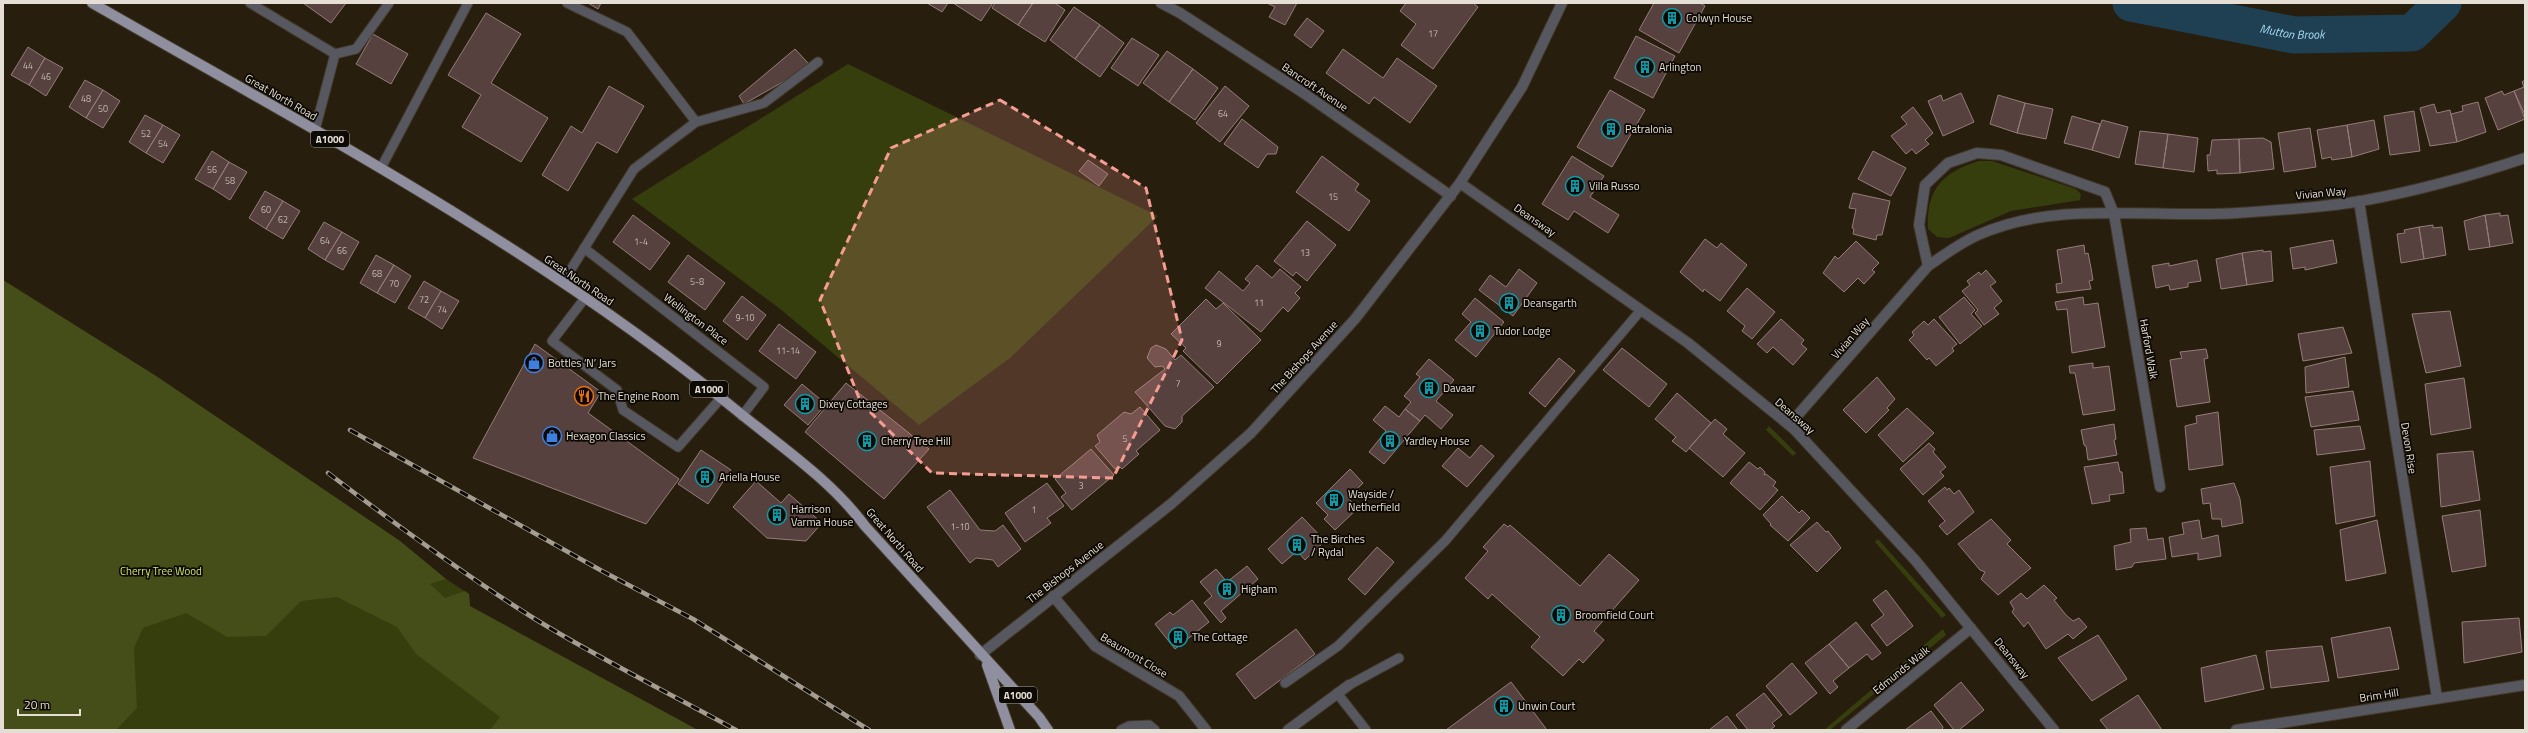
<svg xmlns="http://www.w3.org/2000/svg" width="2528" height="733" viewBox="0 0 2528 733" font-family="'Titillium Web',sans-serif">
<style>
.green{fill:#363e0d}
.forest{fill:#454d18}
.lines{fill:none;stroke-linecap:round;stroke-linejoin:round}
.river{stroke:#1e4052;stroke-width:37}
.building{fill:#57413f;stroke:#947c79}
.service-casing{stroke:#42392a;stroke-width:11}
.minor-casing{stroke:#42392a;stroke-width:12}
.tertiary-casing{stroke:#42392a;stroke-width:12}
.primary-casing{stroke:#42392a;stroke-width:12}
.service{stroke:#575760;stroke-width:9}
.minor{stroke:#575760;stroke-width:10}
.tertiary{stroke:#575760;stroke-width:10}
.primary{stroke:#8f8fa0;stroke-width:10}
.rail-casing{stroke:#a59d91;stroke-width:4.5}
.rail{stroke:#0d0904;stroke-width:3;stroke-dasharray:9;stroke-linecap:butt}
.marked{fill:#f59c93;fill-opacity:0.2;stroke:#f59c93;stroke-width:3;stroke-dasharray:8 5;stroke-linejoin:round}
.labels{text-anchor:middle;stroke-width:3.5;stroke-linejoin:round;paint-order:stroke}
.number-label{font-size:9px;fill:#c2b7af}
.shield{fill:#0d0904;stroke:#a49e96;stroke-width:1}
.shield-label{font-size:10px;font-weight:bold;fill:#e5ded4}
.poi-label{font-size:11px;fill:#e5ded4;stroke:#0d0904;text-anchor:start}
.street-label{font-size:11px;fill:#e5ded4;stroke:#0d0904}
.park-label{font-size:11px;fill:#d2e867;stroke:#0d0904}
.water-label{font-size:12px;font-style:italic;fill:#a9d9f4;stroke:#0d0904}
</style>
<rect width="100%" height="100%" fill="#271e0e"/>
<path class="green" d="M848 64 1158 216 1010 358 919 425 779 308 632 199Z
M1979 161H1992L2076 189 2081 194 2080 200 2011 211 1949 238 1937 237 1928 229C1926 190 1942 172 1979 161Z
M3 280 156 376 400 541 446 579 469 594 471 623 637 730H3Z
M1769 426 1796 453 1793 456 1766 430Z
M1878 539 1946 615 1942 618 1875 542Z
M1943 629 1946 635 1830 730H1824Z"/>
<path class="forest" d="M3 280 156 376 400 541 446 579 430 584 445 598 465 591 469 594 470 606 698 730H490L500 717 416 654 397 627 337 597 301 601 266 636 227 637 186 613 143 628 134 648 137 708 116 730H3Z"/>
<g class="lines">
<path class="river" id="s1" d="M2131 3 2294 35 2412 33 2443 3"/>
</g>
<path class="building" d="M303 3H346L331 23Z
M588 3H601L598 9Z
M927 3H948L942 12Z
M953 3H993L981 21Z
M995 3H1033L1018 25 992 8Z
M1033 3H1055L1065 10 1045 42 1018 25Z
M1267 3H1297L1285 25 1269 17 1275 7Z
M1406 3H1473L1478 7 1433 69 1401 45 1416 24 1400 11Z
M1654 3H1700L1705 6 1679 53 1639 30Z
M1074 7 1100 25 1075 59 1050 40Z
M486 13 521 34 491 83 548 118 521 162 462 127 481 95 448 75Z
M1307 18 1324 31 1311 48 1294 35Z
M1100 25 1124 43 1100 77 1075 59Z
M373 34 408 54 391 84 356 64Z
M1636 36 1675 56 1653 98 1614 78Z
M1132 38 1159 55 1138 86 1111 68Z
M28 47 45 58 29 85 11 75Z
M795 49 808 63 788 79 744 104 739 96Z
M1343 49 1383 78 1397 58 1437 86 1410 123 1374 97 1369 104 1326 73Z
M1167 51 1193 69 1169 102 1143 83Z
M45 58 63 68 46 96 29 85Z
M1193 69 1218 88 1195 120 1169 102Z
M85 80 103 90 86 118 69 107Z
M2525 80V115L2514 91 2524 87 2522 82Z
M609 86 644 106 617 153 597 142 568 191 542 175 571 126 582 133Z
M1225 86 1249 106 1220 142 1196 123Z
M103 90 120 101 103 128 86 118Z
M1610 90 1645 110 1612 167 1577 147Z
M2502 91 2504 95 2514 91 2525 119 2498 130 2485 98Z
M1961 93 1974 122 1943 136 1928 101 1941 95 1943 101Z
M1998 95 2025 103 2017 133 1990 124Z
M2478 102 2486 132 2457 142 2451 114 2463 111 2462 106Z
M2025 103 2053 109 2046 139 2017 133Z
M2434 104 2437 113 2450 110 2457 142 2430 146 2420 108Z
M1913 107 1933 133 1925 140 1929 144 1916 154 1912 149 1906 154 1891 136 1907 124 1901 117Z
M2414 111 2420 151 2390 155 2384 116Z
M145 115 163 125 146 153 129 142Z
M2072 116 2100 124 2092 150 2064 143Z
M1242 119 1278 147 1276 154H1267L1258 168 1224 144Z
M2102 120 2128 127 2119 158 2092 150Z
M2374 120 2379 149 2352 157 2347 125Z
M163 125 180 135 163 163 146 153Z
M2347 125 2352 157 2332 160 2331 157 2322 159 2317 130Z
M2310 128 2316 167 2284 172 2278 133Z
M2140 131 2168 134 2163 168 2135 164Z
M2168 134 2198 138 2194 172 2163 168Z
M2263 138 2271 142 2274 169 2240 173 2239 139Z
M2239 139 2240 173 2217 174V170L2208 171 2207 155H2210L2212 140Z
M212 151 229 162 213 189 195 179Z
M1873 151 1906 168 1891 196 1858 179Z
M1322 156 1359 184 1355 190 1370 201 1349 231 1296 192Z
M1572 156 1604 176 1590 197 1619 215 1608 233 1574 211 1568 220 1542 204Z
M1088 160 1108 174 1099 186 1079 171Z
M229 162 247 172 230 200 213 189Z
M265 191 283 201 266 229 249 218Z
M1853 193 1890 201 1882 235H1877L1876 240 1853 234 1854 229 1852 228 1856 209 1849 208Z
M283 201 300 211 283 239 266 229Z
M2500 213V216L2508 215 2513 243 2490 247 2485 215Z
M633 215 670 243 650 270 613 242Z
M2485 215 2490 247 2469 250 2464 221Z
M1307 221 1336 245 1307 281 1296 272 1293 276 1274 261Z
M324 222 342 232 325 260 308 249Z
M2433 225V228L2442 227 2446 255 2424 259 2419 227Z
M2419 227 2424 259 2401 263 2397 234 2405 233 2404 230Z
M342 232 359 242 343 270 325 260Z
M1705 239 1717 248 1721 243 1747 265 1720 301 1704 289 1703 292 1680 272Z
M2333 240 2337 263 2305 270V267L2293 269 2290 248Z
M1856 241 1879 263 1872 270 1875 272 1864 284 1858 278 1844 292 1823 273 1835 256 1838 259Z
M2084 245 2085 254 2088 253 2091 268 2093 280 2089 281 2091 289 2057 293 2056 284 2062 283 2057 250Z
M2263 250V252L2271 251 2273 281 2247 285 2242 253Z
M2242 253 2247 285 2221 289 2216 259Z
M376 255 394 265 377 293 360 283Z
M688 255 725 283 705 310 668 282Z
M2197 260 2201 281 2188 283V287L2170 290 2169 285 2156 288 2152 266 2169 263V266Z
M394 265 411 276 395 303 377 293Z
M1257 265 1272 278 1280 269 1301 287 1295 293 1300 298 1288 312 1283 307 1261 332 1205 288 1219 271 1243 291 1250 283 1245 279Z
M1519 269 1537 283 1513 316 1479 290 1490 275 1506 287Z
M1986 270 1996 282 1990 286 2002 301 1994 308 1999 314 1984 325 1975 313 1978 310 1962 291 1970 285 1967 281 1979 272 1981 275Z
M424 281 441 291 425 318 408 308Z
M1747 288 1775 312 1752 339 1742 331 1745 326 1727 311Z
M441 291 459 301 442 329 425 318Z
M742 296 766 315 747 340 723 321Z
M1964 297 1975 310 1971 314 1982 326 1960 344 1939 317Z
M2083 297 2084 305 2098 303 2105 347 2072 353 2067 309 2057 310 2055 302Z
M1475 298 1504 322 1476 357 1455 340 1471 322 1462 314Z
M1206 299 1216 309 1223 303 1261 340 1217 384 1183 351 1186 348 1171 334Z
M2450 311 2461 366 2426 373 2412 314Z
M1781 319 1804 340 1801 344 1807 349 1793 365 1773 347 1767 353 1757 344Z
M1934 319 1957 344 1952 348 1954 351 1936 366 1929 358 1927 360 1909 340 1914 335 1912 332 1924 321 1928 325Z
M779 324 816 352 796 379 759 351Z
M2343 327 2352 353 2303 361 2298 334Z
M535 344 601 392 588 413 679 479 646 524 473 458Z
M1156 345 1166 349 1175 360 1181 355 1214 387 1182 416V422L1175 429 1165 426 1135 392 1165 369 1162 366 1155 367 1147 358 1151 348Z
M1622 348 1667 384 1649 407 1603 370Z
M2206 349 2208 358 2204 359 2210 402 2177 407 2170 360 2182 358 2180 352Z
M2345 357 2349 387 2306 393 2305 367Z
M1559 358 1575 371 1545 407 1529 393Z
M1429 359 1454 380 1436 401 1453 415 1441 429 1425 415 1420 421 1405 409 1411 402 1404 396 1420 377 1416 374Z
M2093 363V368L2109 366 2115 410 2083 415 2075 373H2070L2069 366Z
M1877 377 1895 399 1887 408 1889 410 1866 433 1843 410Z
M2464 378 2471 428 2431 435 2425 384Z
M846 383 929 449 884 499 805 432Z
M802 384 826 404 808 425 784 405Z
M2353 391 2359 420 2311 427 2305 397Z
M1677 393 1711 423 1686 452 1672 441 1676 437 1655 419Z
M1385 406 1399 417 1405 409 1420 421 1384 464 1369 452 1386 431 1373 420Z
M1140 407 1160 430 1136 451 1139 454 1122 469 1119 466 1115 469 1095 446 1100 442 1097 435 1124 412 1131 414Z
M1907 408 1934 433 1903 462 1878 435Z
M2218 412 2223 465 2189 470 2185 426 2197 423 2196 416Z
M1715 419 1727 429 1723 434 1745 453 1723 477 1689 448Z
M2114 424 2116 439 2114 440 2117 455 2088 460 2086 446 2084 445 2081 430Z
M2360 426 2365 449 2317 455 2314 430Z
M1929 443 1935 449 1933 452 1946 467 1940 472 1944 476 1923 495 1900 469Z
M1481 445 1494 456 1467 487 1442 466 1458 448 1470 458Z
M1091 449 1114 475 1072 510 1061 497 1066 493 1055 479Z
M701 450 731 470 708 504 678 484Z
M2473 451 2480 500 2441 507 2437 454Z
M2370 461 2375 516 2336 524 2330 467Z
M1749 462 1758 469 1760 467 1765 472 1764 475 1766 474 1776 482 1773 486 1778 490 1760 510 1730 483Z
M2118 462 2120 472H2122L2124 493 2109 495 2110 501 2092 504 2084 467Z
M1350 469 1363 483 1348 498 1358 508 1335 530 1324 519 1328 515 1316 503Z
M756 481 781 503 789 494 822 523 806 541 767 538 733 507Z
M1047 483 1064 506 1047 518 1051 523 1025 542 1005 513Z
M2234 483 2240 499 2243 523 2222 527 2221 519H2212L2210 503 2203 504 2201 489Z
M1945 487 1947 490 1949 488 1954 494 1959 490 1974 512 1947 535 1939 526 1945 521 1928 501Z
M950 490 980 530 995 531 1003 525 1021 549 998 567 993 560 976 558 970 563 927 507Z
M1782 496 1799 513 1802 510 1810 518 1788 541 1770 525 1771 524 1763 515Z
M2480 510 2486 566 2452 572 2442 516Z
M1302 517 1325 541 1305 560 1297 551 1282 564 1268 549Z
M1991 519 2011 540 2007 544 2031 568 1998 595 1981 579 1985 572 1980 570 1958 544Z
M2199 520 2202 539 2218 535 2221 556 2198 560V553L2172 557 2169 537 2184 534 2182 523Z
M2377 520 2386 573 2346 581 2340 530Z
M1817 522 1826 532 1828 531 1841 548 1817 572 1790 545Z
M1504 524 1508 527 1510 525 1580 586 1609 554 1639 580 1594 631 1604 640 1583 663 1579 659 1563 676 1531 647 1540 637 1492 594 1488 599 1465 578 1488 551 1483 547Z
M2146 528 2148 540 2163 538 2166 559 2134 563 2132 567 2116 570 2114 546 2131 542 2130 529Z
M1377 547 1394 562 1365 595 1348 579Z
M1247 566 1258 579 1221 611 1226 618 1221 623 1204 603 1212 596 1200 582 1216 569 1227 582Z
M2044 585 2057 598 2054 600 2066 615 2073 621 2079 618 2087 627 2073 639 2068 634 2046 649 2028 622 2024 627 2012 612 2014 609 2010 602 2021 593 2027 599Z
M1886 590 1913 626 1887 646 1871 625 1884 615 1873 600Z
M1192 600 1209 622 1175 649 1155 624 1170 612 1173 615Z
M2519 618 2522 652 2464 663 2462 622Z
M1856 622 1881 653 1872 660 1867 654 1849 668 1829 644Z
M2390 627 2399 669 2338 678 2331 638Z
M1296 629 1315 654 1255 699 1236 674Z
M2098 635 2127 679 2092 701 2058 658Z
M1829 644 1849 668 1833 681 1838 687 1830 694 1805 663Z
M2322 646 2329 681 2271 688 2266 651Z
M2256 655 2264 689 2205 702 2201 668Z
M1792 663 1817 693 1790 715 1766 686Z
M1511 682 1547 730H1446Z
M1961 682 1984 710 1959 730H1954L1934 705Z
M1764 693 1782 715 1772 723 1775 726 1770 730H1748L1736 715Z
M2138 695 2162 730H2108L2100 720Z
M1931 711 1943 727 1942 730H1905Z
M1727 716 1738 730H1709Z"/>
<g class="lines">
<g class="service-casing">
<path id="service" d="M250 3 335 54 315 130
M567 3 627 32 696 122
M335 54 356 49 389 3
M381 168 468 3
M584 248 764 387 742 416
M563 282 634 169 696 122 764 103 818 62
M585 298 552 341 617 390 623 410 678 447 721 398
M1285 683 1338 646 1445 541 1641 310
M1349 685 1399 658
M1337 693 1366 730
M1121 730 1129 726 1149 725 1155 730"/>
</g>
<g class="minor-casing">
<path id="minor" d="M1161 3 1180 13 1305 94 1451 196
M1460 183 1688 343 1794 429 1915 560 2054 730
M2359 201 2437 698
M1928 266 1919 225 1925 185 1948 163 1977 153 2001 155 2105 192 2114 214 2160 487
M1789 425 1928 266C1944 255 1960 243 1978 235 2058 199 2153 219 2238 213 2278 210 2321 208 2361 201 2417 191 2471 176 2525 158
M1053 596 1095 646 1179 696 1206 730
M1288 730 1349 685
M1846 730 1971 628
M2236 730 2525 685"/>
</g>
<g class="tertiary-casing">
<path id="tertiary" d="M980 655 1171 504 1251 433 1355 319 1460 183 1522 87 1562 3"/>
</g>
<g class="primary-casing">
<path id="primary" d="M92 3C312 129 539 249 736 410 780 446 831 480 865 526L1039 717 1048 730
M987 665 1010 730"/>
</g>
<use href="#service" class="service"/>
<use href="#minor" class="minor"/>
<use href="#tertiary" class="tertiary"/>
<use href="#primary" class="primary"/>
<g class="rail-casing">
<path id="rail" d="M350 430 602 571 693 619 869 730
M328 473C395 524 463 574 535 619 600 659 669 693 736 730"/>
</g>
<use href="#rail" class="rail"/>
</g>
<path class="marked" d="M1000 100 1146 188 1182 340 1113 478 932 473 861 403 820 300 891 148Z"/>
<defs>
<g id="building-ring" transform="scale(1)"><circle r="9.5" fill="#0d0904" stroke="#0f9aa8" stroke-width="1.5"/><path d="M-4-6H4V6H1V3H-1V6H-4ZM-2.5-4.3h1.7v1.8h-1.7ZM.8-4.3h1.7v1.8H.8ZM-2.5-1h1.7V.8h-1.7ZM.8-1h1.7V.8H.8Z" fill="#0f9aa8"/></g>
<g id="shop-ring" transform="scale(1)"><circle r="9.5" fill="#0d0904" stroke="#3f7fe0" stroke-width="1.5"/><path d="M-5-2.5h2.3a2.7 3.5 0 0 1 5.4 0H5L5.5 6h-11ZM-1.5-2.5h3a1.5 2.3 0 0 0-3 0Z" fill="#3f7fe0"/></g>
<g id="restaurant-ring" transform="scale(1)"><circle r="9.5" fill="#0d0904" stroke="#e8710a" stroke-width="1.5"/><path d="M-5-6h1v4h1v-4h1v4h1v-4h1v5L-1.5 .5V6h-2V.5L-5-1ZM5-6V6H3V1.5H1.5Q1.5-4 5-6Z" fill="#e8710a"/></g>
</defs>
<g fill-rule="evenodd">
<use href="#building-ring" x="1672" y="18"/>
<use href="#building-ring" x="1645" y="67"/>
<use href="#building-ring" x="1611" y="129"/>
<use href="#building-ring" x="1575" y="186"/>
<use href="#building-ring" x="1509" y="303"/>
<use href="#building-ring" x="1480" y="331"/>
<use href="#shop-ring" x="534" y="363"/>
<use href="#building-ring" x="1429" y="388"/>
<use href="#restaurant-ring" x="584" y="396"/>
<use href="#building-ring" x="805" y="404"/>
<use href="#shop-ring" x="552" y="436"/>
<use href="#building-ring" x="867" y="441"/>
<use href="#building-ring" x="1390" y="441"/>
<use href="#building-ring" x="705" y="477"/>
<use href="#building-ring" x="1334" y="500"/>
<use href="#building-ring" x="777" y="515"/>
<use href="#building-ring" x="1297" y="545"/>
<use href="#building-ring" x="1227" y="589"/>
<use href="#building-ring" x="1561" y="615"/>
<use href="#building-ring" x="1178" y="637"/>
<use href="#building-ring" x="1504" y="706"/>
</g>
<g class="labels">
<g class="number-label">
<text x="1433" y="37">17</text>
<text x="28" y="69">44</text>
<text x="46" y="80">46</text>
<text x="86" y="102">48</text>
<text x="103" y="112">50</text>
<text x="1223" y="117">64</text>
<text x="146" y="137">52</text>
<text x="163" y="147">54</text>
<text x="212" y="173">56</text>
<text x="230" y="184">58</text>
<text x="1333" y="200">15</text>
<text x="266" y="213">60</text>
<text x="283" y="223">62</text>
<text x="325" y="244">64</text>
<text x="641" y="245">1-4</text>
<text x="342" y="254">66</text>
<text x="1305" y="256">13</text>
<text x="377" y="277">68</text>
<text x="697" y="285">5-8</text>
<text x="394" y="287">70</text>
<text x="424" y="303">72</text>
<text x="1259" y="306">11</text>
<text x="442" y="313">74</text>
<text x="745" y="321">9-10</text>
<text x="1219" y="347">9</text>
<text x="788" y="354">11-14</text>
<text x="1178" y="387">7</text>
<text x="1125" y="442">5</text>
<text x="1081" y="489">3</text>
<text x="1034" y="513">1</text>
<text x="960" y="530">1-10</text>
</g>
<g class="shield">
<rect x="311" y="131" width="38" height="16" rx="3"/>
<rect x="690" y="381" width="38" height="16" rx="3"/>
<rect x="999" y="687" width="38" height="16" rx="3"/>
</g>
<g class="shield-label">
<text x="330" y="143">A1000</text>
<text x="709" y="393">A1000</text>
<text x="1018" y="699">A1000</text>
</g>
<g class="poi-label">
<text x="1686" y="22">Colwyn House</text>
<text x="1659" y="71">Arlington</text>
<text x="1625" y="133">Patralonia</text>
<text x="1589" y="190">Villa Russo</text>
<text x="1523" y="307">Deansgarth</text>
<text x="1494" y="335">Tudor Lodge</text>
<text x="548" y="367">Bottles ‘N’ Jars</text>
<text x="1443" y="392">Davaar</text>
<text x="598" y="400">The Engine Room</text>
<text x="819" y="408">Dixey Cottages</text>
<text x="566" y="440">Hexagon Classics</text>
<text x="881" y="445">Cherry Tree Hill</text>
<text x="1404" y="445">Yardley House</text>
<text x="719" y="481">Ariella House</text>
<text x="1348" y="498">Wayside /<tspan x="1348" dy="13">Netherfield</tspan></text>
<text x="791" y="513">Harrison<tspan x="791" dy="13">Varma House</tspan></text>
<text x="1311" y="543">The Birches<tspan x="1311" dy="13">/ Rydal</tspan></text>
<text x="1241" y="593">Higham</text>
<text x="1575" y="619">Broomfield Court</text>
<text x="1192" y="641">The Cottage</text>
<text x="1518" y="710">Unwin Court</text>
</g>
<g class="street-label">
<text transform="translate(1315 87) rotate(34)" y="4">Bancroft Avenue</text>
<text transform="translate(281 97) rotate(30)" y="4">Great North Road</text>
<text transform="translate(2321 193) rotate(-5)" y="4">Vivian Way</text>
<text transform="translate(1535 220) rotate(35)" y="4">Deansway</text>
<text transform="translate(579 280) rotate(34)" y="4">Great North Road</text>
<text transform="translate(696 319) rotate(37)" y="4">Wellington Place</text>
<text transform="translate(1850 338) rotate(-49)" y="4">Vivian Way</text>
<text transform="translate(2149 349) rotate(80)" y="4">Harford Walk</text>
<text transform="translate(1304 357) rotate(-48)" y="4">The Bishops Avenue</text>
<text transform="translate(1795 416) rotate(41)" y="4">Deansway</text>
<text transform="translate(2409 448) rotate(81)" y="4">Devon Rise</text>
<text transform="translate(895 540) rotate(49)" y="4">Great North Road</text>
<text transform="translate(1065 572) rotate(-38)" y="4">The Bishops Avenue</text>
<text transform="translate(1134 655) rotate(31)" y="4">Beaumont Close</text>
<text transform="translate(2012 658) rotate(51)" y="4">Deansway</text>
<text transform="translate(1901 670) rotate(-39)" y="4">Edmunds Walk</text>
<text transform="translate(2379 695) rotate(-9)" y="4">Brim Hill</text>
</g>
<g class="park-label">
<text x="161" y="575">Cherry Tree Wood</text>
</g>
<g class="water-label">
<text dy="4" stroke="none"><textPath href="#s1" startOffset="164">Mutton Brook</textPath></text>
</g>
</g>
<rect width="2528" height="733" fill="none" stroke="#e5ded4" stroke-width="8"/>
<path d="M18 709v6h62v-6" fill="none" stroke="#e5ded4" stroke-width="2"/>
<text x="24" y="709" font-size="12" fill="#e5ded4" stroke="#0d0904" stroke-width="3" paint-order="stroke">20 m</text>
</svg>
